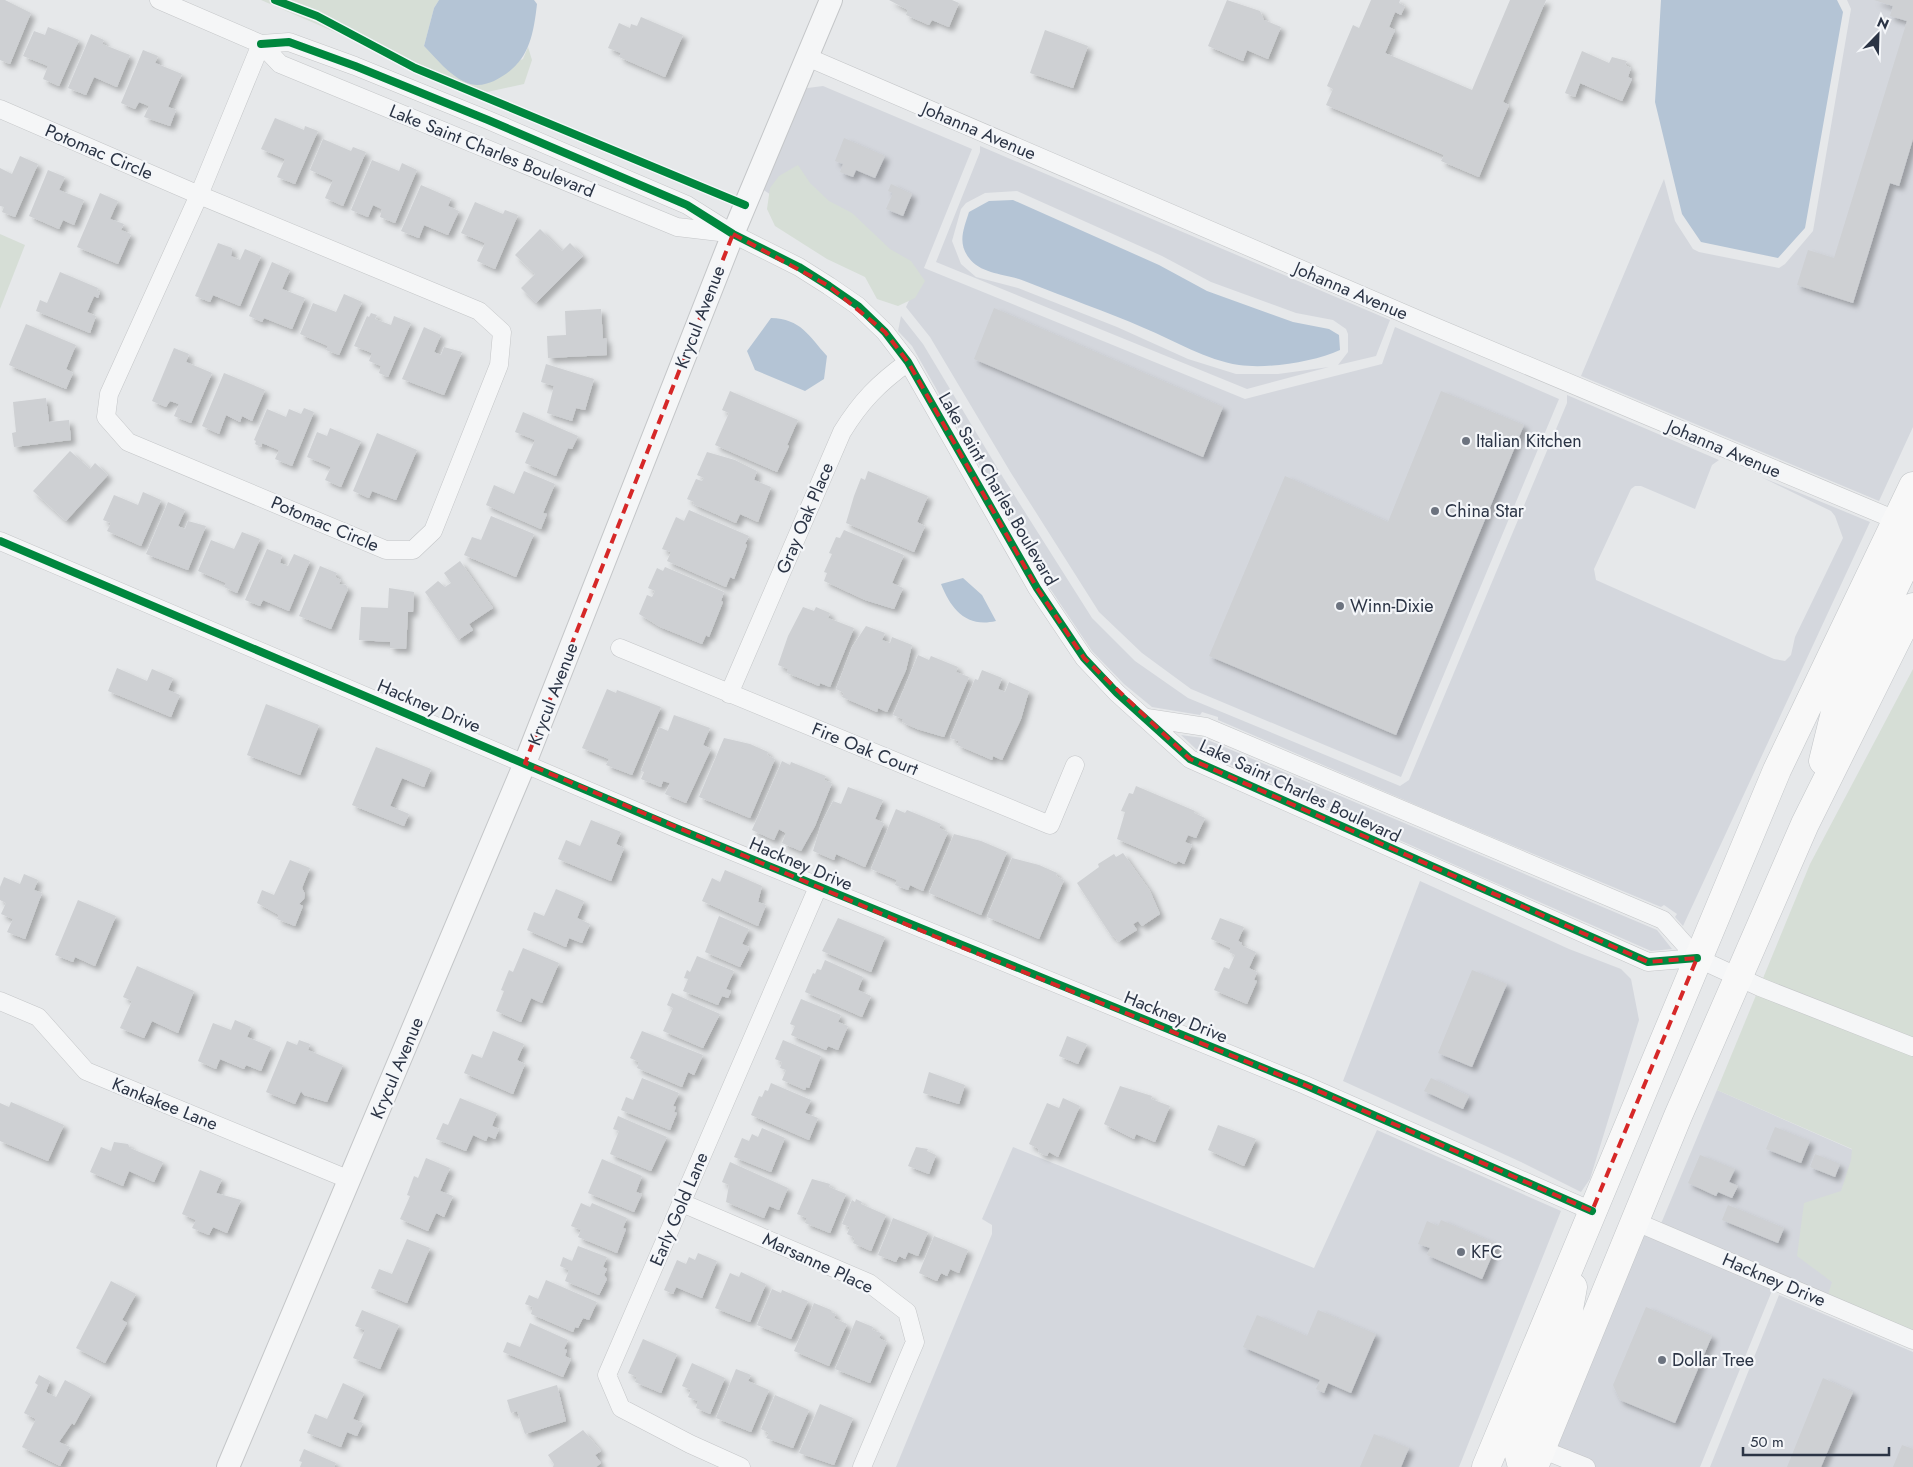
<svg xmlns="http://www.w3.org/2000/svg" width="1913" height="1467" viewBox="0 0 1913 1467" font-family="Jost,sans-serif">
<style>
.built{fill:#d4d7dd}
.green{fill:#d6ded6}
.water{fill:#b4c4d5}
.building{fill:#ced0d3;filter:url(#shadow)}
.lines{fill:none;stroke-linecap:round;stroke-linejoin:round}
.minor-casing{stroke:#c4c6c8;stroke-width:19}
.tertiary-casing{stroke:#c4c6c8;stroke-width:24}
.primary-casing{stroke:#c2c5c8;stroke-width:29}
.minor{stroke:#f5f6f7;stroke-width:18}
.tertiary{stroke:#f5f6f7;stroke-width:22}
.primary{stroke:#f8f8f8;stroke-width:28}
.cycleway-casing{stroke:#f4f6f9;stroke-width:11}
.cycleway{stroke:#00873e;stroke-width:8}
.marked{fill:none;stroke:#d62828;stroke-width:4;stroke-dasharray:10 6;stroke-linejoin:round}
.poi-dot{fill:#6c737f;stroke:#f4f6f9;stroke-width:2}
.labels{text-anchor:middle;stroke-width:4.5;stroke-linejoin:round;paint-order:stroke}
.street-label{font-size:18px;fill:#2b3445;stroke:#f4f6f9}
.poi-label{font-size:18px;fill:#2b3445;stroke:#f4f6f9;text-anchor:start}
</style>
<defs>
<filter id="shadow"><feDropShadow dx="4.5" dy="4.5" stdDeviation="2.5" flood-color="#0004"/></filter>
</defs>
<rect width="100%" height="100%" fill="#e6e8ea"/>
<path class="built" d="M1847 0H1913V427L1879 501 1581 376 1664 179 1675 221 1693 249 1699 252 1779 268 1785 264 1813 231 1851 9Z
M823 86 972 149 924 268 1245 399 1382 364 1395 327 1559 399 1401 777 1191 689 1142 653 1099 612 1011 473 930 337 906 307 915 288 759 187 800 89Z
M980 146 1390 320 1376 356 1338 365 1348 352V334L1346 329 1333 320 1296 313 1211 282 1162 256 1017 191 985 193 966 203 961 209 952 241 961 264 976 277 1018 288 1117 327 1188 359 1236 374H1278L1329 367 1247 389 936 262 980 152Z
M901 316 923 344 1004 479 1092 618 1135 661 1188 698 1400 786 1409 780 1567 403V395L1719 460 1712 465 1695 509 1641 486H1635L1631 489 1594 569 1596 580 1774 659 1785 661 1791 655 1795 637 1843 538 1835 516 1831 511 1761 477 1870 522 1683 926 1675 917 1677 914 1664 905 1661 907 1437 814 1218 720V717L1202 712 1200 715 1152 707 1124 684 1092 651 1045 581 912 346 898 331Z
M1181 735 1203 738 1657 930 1672 949 1651 951 1464 869 1196 749Z
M1420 881 1569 949 1621 969 1631 979 1639 1020 1590 1179 1581 1192 1521 1162 1343 1081Z
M1717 1090 1878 1161 1827 1298 1660 1226Z
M1377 1130 1561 1211 1459 1467H896L992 1234V1225L982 1219 1013 1147 1314 1268Z
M1634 1221 1776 1281 1700 1467H1586L1541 1449Z
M1779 1295 1913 1352V1467H1710Z"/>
<path class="green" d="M261 0H439L434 8 424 46 465 82 523 59 528 47 532 60 524 84 478 94Z
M798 165 810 183 829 201 852 213 890 249 911 261 925 281 915 298 898 306 877 299 865 277 827 259 775 226 767 209 770 188 779 176Z
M0 234 25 245 0 309Z
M1913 669V1337L1827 1298 1832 1282 1797 1256 1804 1203 1841 1191 1851 1160 1852 1149 1717 1090 1810 864Z"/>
<path class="water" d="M439 0H534L537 4C533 39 528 64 494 81 485 85 475 87 465 82 449 75 436 58 424 46L434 8Z
M1661 0H1837L1843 12 1805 228 1778 258 1701 242 1682 214 1655 102Z
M1013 200 1159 265 1207 291 1293 322 1329 329 1339 335 1340 350C1314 362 1268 369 1239 365 1206 360 1175 341 1144 328 1106 311 1066 298 1027 282 1010 274 981 275 969 258 957 243 964 228 969 212L989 201Z
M771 318C801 319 808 335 827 356L824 379 805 391 755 370 747 351Z
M963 578 982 595 996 621C966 628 951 609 941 584Z"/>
<path class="building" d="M0 0H5L31 13 10 64 0 60Z
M889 0H952L959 3 949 27 932 20 929 25 906 15 908 10Z
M1227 0 1260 11 1264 20 1281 27 1268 59 1247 50 1243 61 1208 46Z
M1371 0H1400L1399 3 1405 6 1401 15 1395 12 1389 27 1395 30 1385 53 1472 90 1510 0H1546L1503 102 1509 105 1479 177 1441 161 1444 155 1326 105 1333 89 1327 86 1353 25 1359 28Z
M1874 0H1913V139L1899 186 1890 183 1853 303 1797 285 1808 250 1834 258 1907 21 1890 16 1893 6Z
M641 17 683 35 665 77 619 57 621 53 608 48 619 23 630 28 631 24 637 26Z
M48 27 79 40 59 86 43 79 48 66 23 56 34 31 45 35Z
M1045 30 1088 46 1073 88 1030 73Z
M91 34 104 40 102 44 130 55 117 87 94 77 86 95 68 88Z
M143 50 158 56 155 63 182 74 168 107 176 110 170 126 144 117 149 106 139 102 135 109 121 103Z
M1582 51 1609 63 1612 57 1627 61 1625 65 1631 68 1628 77 1632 79 1622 101 1580 83 1575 97 1565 93Z
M275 118 304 130 305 126 318 131 295 184 277 177 285 159 261 149Z
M844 138 885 156 875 178 856 170 853 177 840 172 843 164 835 161Z
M323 139 351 151 353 147 366 152 343 206 325 198 333 180 310 170Z
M20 156 38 164 15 217 2 212 4 207 0 206V168L12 174Z
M372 160 399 171 402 163 417 170 395 223 380 217 382 209 373 205 368 217 351 210Z
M48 170 65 177 59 190 84 200 74 225 63 220 59 229 29 216Z
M891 184 912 194 903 216 886 209 893 193 888 191Z
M421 185 451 198 448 206 459 211 448 235 424 225 419 238 401 231Z
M100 193 118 201 110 219 124 224 121 230 131 234 118 264 77 247Z
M475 202 503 214 505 210 518 215 495 269 477 261 485 243 461 233Z
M540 229 562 251 570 243 583 256 536 303 521 288 535 274 515 255Z
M218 243 232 248 231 256 240 260 245 249 261 256 240 306 213 295 210 302 195 296Z
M272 262 290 270 282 289 305 298 292 329 264 318 262 322 249 316Z
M60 272 98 288 97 291 100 292 98 298 94 296 87 312 96 316 90 333 36 311 40 300 47 303Z
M344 294 362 302 339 355 326 350 328 346 300 334 313 303 336 312Z
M994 308 1223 407 1203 457 974 359Z
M601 309 603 339 606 338 607 355 548 358 547 336 566 335 565 311Z
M371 313 377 315 375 319 391 325 394 316 411 323 388 377 379 373 381 366 369 361 372 353 354 346 367 316 369 317Z
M26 324 76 345 66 369 73 373 66 389 9 365Z
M424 327 441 335 434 352 441 355 444 347 462 352 444 395 402 379Z
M174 348 189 354 186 362 212 373 191 423 174 416 179 404 170 401 166 407 152 401Z
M546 364 594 379 585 410 576 408 572 421 547 413 554 386 541 382Z
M224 373 265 390 252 421 242 416 240 422 226 415 219 434 202 426Z
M730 391 798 420 787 445 789 446 777 472 715 445 729 413 722 410Z
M1441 391 1524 425 1396 735 1209 656 1285 476 1388 522Z
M46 398 49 422 69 420 71 440 14 447 12 433 16 432 13 402Z
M304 408 314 412 292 466 275 459 279 450 262 443 261 447 255 444 256 441 254 440 267 409 286 417 289 409 301 414Z
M523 412 578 436 572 449 568 448 556 476 525 463 535 440 515 432Z
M330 428 361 441 341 487 325 480 331 467 307 457 317 432 327 436Z
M377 433 417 450 396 500 372 491 369 498 353 491Z
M70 451 90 469 95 463 108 475 66 521 33 491Z
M707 452 735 460 757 471 754 480 771 487 758 522 740 514 736 523 693 504 694 502 687 499 696 479 702 481 704 478 697 475Z
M524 471 555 484 543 513 547 514 541 529 486 505 494 485 514 494Z
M868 471 928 496 917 522 925 526 914 552 846 523 854 496 861 478 865 480Z
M143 492 161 500 141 546 107 531 111 523 103 520 114 495 138 505Z
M168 502 185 510 178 526 185 529 188 521 206 526 188 570 146 554Z
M689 510 749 536 745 544 747 545 734 579 730 577 726 587 667 561 671 552 662 549 676 517 684 521Z
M491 516 534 534 516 577 464 555 472 537 481 540Z
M844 530 904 555 892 583 903 588 894 609 865 600 824 581 827 573 824 572 832 554 829 553 836 537 840 538Z
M242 532 260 539 237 593 224 587 226 583 198 571 211 540 234 549Z
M267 549 282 555 280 563 288 566 294 554 310 561 289 611 263 600 260 606 245 600Z
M460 561 493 608 469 624 473 630 458 640 425 592 438 581 445 587 451 583 444 573Z
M320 566 337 573 335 577 341 580 339 584 346 585 348 589 331 629 299 616Z
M665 567 724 592 721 601 723 602 709 637 706 635 702 644 660 627 639 614 647 595 652 597 655 591 648 588 657 568 663 571Z
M389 588 414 592 413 612H408L406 649 390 648V642L359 640 361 607 388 608Z
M803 607 814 611 816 607 830 613 828 618 854 628 830 687 820 683 819 686 802 679 787 673 788 669 778 665 788 636Z
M866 626 885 633 882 640 890 643 892 637 912 645 906 670 887 712 878 708 877 712 842 697 844 693 836 689 852 647Z
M918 655 929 660 931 656 958 667 956 672 969 677 944 737 917 729 902 722 903 719 893 715Z
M117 668 147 681 152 669 173 678 168 690 180 695 171 717 108 691Z
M982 670 1002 678 998 689 1005 692 1009 682 1029 691 1021 719 1002 760 993 756 992 760 957 745 959 741 950 738 975 679 978 680Z
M607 689 616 693 617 690 661 707 632 775 606 765 609 759 582 748Z
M266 704 319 725 300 775 247 755Z
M674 715 710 728 703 745 711 749 686 803 665 794 670 783 663 781 661 787 641 779 644 772 641 771 659 727 668 731Z
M724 738 750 744 768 752 767 755 775 759 750 818 699 797Z
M376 747 431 769 424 787 402 778 390 806 409 814 404 826 352 805Z
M782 761 790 765 791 762 826 776 824 780 832 783 815 826 801 851 782 843 786 833 782 831 779 829 774 840 752 830Z
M1136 786 1195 811 1194 813 1205 818 1196 838 1188 835 1185 842 1192 845 1184 864 1178 861 1176 864 1117 839 1125 812 1121 811 1129 793 1133 794Z
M848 787 883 800 875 819 884 823 865 867 836 854 834 860 813 851 821 824 833 801 841 804Z
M896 809 905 813 907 810 941 824 939 828 948 832 923 891 910 885 908 890 895 885 897 880 871 869Z
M591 820 621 832 616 844 624 848 611 881 558 859 566 840 580 846Z
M954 834 981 841 1007 852 981 915 929 893Z
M1123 853 1150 891 1160 914 1142 926 1138 921 1133 924 1137 930 1118 942 1114 936 1112 937 1077 883 1099 867 1098 864 1114 854 1116 857Z
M1012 858 1039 865 1057 873 1056 876 1064 880 1039 939 987 917Z
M290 860 310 868 302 888 305 894 304 899 299 904 303 906 295 926 277 919 279 915 257 903 262 890 274 895Z
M725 870 762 886 758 902 766 905 758 926 702 901 712 878 720 882Z
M24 874 38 880 34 890 42 893 25 939 7 932 13 919 1 914 6 903 0 900V887L4 877 20 884Z
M556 889 584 901 577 918 590 924 582 943 569 938 566 947 527 930 534 912 544 916Z
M78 900 116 916 95 966 75 957 73 962 55 955Z
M719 916 749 929 742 944 749 947 748 951 740 967 705 952Z
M838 918 885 937 871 972 822 951Z
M1220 918 1244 927 1238 941 1242 943 1241 945 1256 952 1249 968 1257 972 1254 980 1257 981 1247 1004 1214 990 1224 967 1229 969 1235 955 1229 952 1231 948 1211 939Z
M523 948 559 963 542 1003 531 998 521 1022 496 1011 504 991 501 990 509 970 513 972Z
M697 956 734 971 726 989 731 991 728 998 722 996 718 1005 683 991 688 979 684 978 687 970 690 972Z
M825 960 863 977 858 990 871 996 862 1017 805 992 813 973 815 974 817 969 821 970Z
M137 966 194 991 178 1033 152 1021 144 1038 120 1028 132 1001 123 997Z
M1472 970 1507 984 1472 1067 1438 1053Z
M672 993 720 1014 703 1048 663 1031 673 1008 667 1005Z
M801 999 841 1015 838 1022 848 1026 838 1050 828 1046 826 1050 791 1035 795 1026 790 1024Z
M235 1020 251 1027 247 1037 271 1047 261 1071 246 1065 244 1069 220 1059 216 1069 198 1061 213 1023 231 1030Z
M493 1031 524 1044 517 1060 525 1064 513 1094 464 1073 472 1054 482 1058Z
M642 1031 703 1055 694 1075 688 1072 682 1087 637 1068 639 1062 630 1058Z
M1067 1036 1087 1044 1078 1064 1059 1056Z
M299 1040 310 1044 308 1050 343 1065 327 1102 304 1095 301 1091 295 1104 266 1092 287 1041 297 1045Z
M783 1040 821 1056 809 1088 806 1087 805 1090 782 1080 786 1070 780 1068 782 1062 775 1059Z
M929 1072 965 1085 959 1104 923 1093Z
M642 1078 679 1093 673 1106 676 1107 674 1112 677 1113 670 1130 621 1110 626 1097 633 1100Z
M1431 1078 1469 1096 1463 1109 1424 1091Z
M771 1083 811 1100 805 1113 818 1118 809 1140 751 1115 759 1096 762 1097 765 1090 768 1091Z
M1120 1086 1152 1096 1151 1099 1170 1106 1155 1142 1136 1134 1134 1139 1104 1124Z
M460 1098 497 1113 492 1126 499 1129 495 1139 488 1136 486 1141 473 1135 466 1151 436 1139 443 1123 448 1125Z
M1063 1098 1080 1106 1058 1157 1049 1152 1047 1156 1038 1152 1039 1149 1029 1144 1047 1103 1059 1108Z
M11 1102 64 1125 48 1161 0 1141V1103L9 1107Z
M618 1116 667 1137 651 1171 610 1154 619 1131 613 1129Z
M1218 1125 1256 1139 1244 1166 1208 1150Z
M1775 1127 1810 1141 1801 1163 1766 1149Z
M762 1128 785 1138 771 1172 734 1157 742 1138 749 1141 752 1134 758 1137Z
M114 1142 128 1144 130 1148 163 1162 154 1182 129 1171 123 1186 90 1172 101 1147 111 1151Z
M916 1147 928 1149 927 1151 936 1155 929 1174 908 1166Z
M1815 1154 1840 1164 1835 1177 1810 1167Z
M1700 1155 1735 1169 1729 1182 1738 1186 1732 1198 1718 1192 1716 1196 1688 1183Z
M426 1158 450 1168 440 1191 453 1196 444 1217 436 1213 428 1231 400 1219 410 1196 407 1195 414 1176 418 1178Z
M602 1159 642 1176 636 1192 642 1194 634 1212 588 1193Z
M730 1162 788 1188 779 1210 769 1206 764 1218 726 1202 729 1185 722 1182Z
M200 1170 222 1179 216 1193 241 1200 227 1233 213 1227 209 1235 192 1228 196 1220 182 1214Z
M812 1179 830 1184 829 1187 846 1194 830 1233 805 1223 807 1218 797 1214Z
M856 1199 862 1202 861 1204 886 1215 871 1251 853 1243 855 1238 847 1234 850 1227 842 1224 852 1200 855 1202Z
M581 1203 590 1207 592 1203 627 1218 623 1228 626 1229 617 1253 578 1237 581 1230 571 1226Z
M1728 1205 1784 1228 1778 1243 1722 1220Z
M893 1218 928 1232 918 1256 908 1252 905 1259 899 1256 896 1262 878 1255Z
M1441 1220 1497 1244 1482 1279 1427 1255 1430 1248 1418 1244 1427 1221 1438 1226Z
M934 1236 968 1250 959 1273 950 1269 947 1276 941 1273 937 1281 919 1273Z
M407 1239 430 1248 407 1303 371 1288 379 1269 392 1274Z
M578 1246 607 1257 603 1267 607 1269 604 1275 607 1279 599 1295 565 1281 569 1270 560 1266 563 1257 572 1261Z
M698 1253 717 1261 702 1298 676 1287 673 1294 664 1290 677 1260 686 1264 689 1257 695 1260Z
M741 1272 766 1284 750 1322 715 1308 730 1273 739 1277Z
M546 1280 597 1302 589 1320 583 1318 578 1328 575 1327 573 1332 531 1314 533 1307 525 1304 529 1295 538 1299Z
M111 1281 136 1294 122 1320 127 1323 105 1363 76 1348Z
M772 1289 781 1293 782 1290 808 1301 791 1339 757 1325Z
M814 1303 831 1310V1312L836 1314 834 1318 847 1324 829 1366 794 1351Z
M1646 1307 1712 1336 1675 1423 1620 1400 1613 1385Z
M362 1310 399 1325 380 1369 353 1358 365 1330 355 1326Z
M1318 1310 1376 1334 1351 1393 1328 1383 1324 1393 1316 1389 1320 1380 1243 1347 1257 1315 1307 1336Z
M856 1320 873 1327 872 1330 881 1333 879 1338 887 1342 870 1383 835 1369Z
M530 1323 568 1340 564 1349 567 1350 565 1356 571 1359 563 1377 503 1352 507 1342 520 1347Z
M643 1339 677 1354 661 1393 635 1382 637 1377 628 1373Z
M692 1363 725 1378 710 1414 696 1408 698 1401 688 1397 691 1390 682 1386Z
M736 1369 751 1375 748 1381 769 1390 751 1432 716 1418Z
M39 1375 50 1381 46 1392 56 1397 65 1380 91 1394 74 1425 72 1423 59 1442 70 1447 60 1466 22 1447 36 1419 24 1413 38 1385 35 1383Z
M1823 1378 1853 1392 1821 1467H1787Z
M343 1383 364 1393 353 1419 363 1423 357 1436 347 1432 341 1447 307 1433 315 1414 327 1419Z
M557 1385 566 1421 525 1434 517 1411 511 1413 507 1400Z
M775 1395 809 1410 793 1448 766 1438 769 1433 761 1429Z
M820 1404 853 1418 834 1465 799 1453Z
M583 1430 601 1451 595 1455 601 1463 596 1467H553L554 1464 548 1455Z
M1374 1434 1409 1448 1401 1467H1360Z
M1902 1445 1913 1449V1467H1893Z
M304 1449 336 1463 334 1467H300L302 1462 299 1461Z"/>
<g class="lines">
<g class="minor-casing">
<path id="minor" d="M159 0 261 44 280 64 677 227 728 233
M261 44 289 42 355 66 488 120 687 205 733 234 799 267 829 286 858 306 885 332 908 362 1037 588 1084 658 1117 693 1190 759 1648 962 1697 958
M807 57 1426 323 1898 521
M0 109 199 195 261 44
M199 195 479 311 502 332 499 365 433 531 413 550H386L128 442 106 417 109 394Z
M0 541 678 829 1305 1085 1592 1211
M620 648 1050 825 1075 765
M729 694 842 432C861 401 879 383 908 362
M1147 718 1206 727 1663 920 1697 958 1760 987 1913 1047
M0 1001 38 1017 86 1071 350 1180
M682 1203 869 1283 907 1312 915 1342 862 1467
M1634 1221 1913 1340
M1541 1449 1586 1467
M741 1467 690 1444 621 1408 607 1375 818 887"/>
</g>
<g class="tertiary-casing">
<path id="tertiary" d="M228 1467 525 763 733 234 831 0"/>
</g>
<g class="primary-casing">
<path id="primary" d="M1823 761 1836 708 1907 561 1911 543 1908 528 1898 521
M1486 1467 1777 770 1913 486
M1522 1467 1519 1455 1522 1439 1565 1331 1573 1287
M1534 1467 1678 1116 1805 824 1913 607"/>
</g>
<use href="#minor" class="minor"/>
<use href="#tertiary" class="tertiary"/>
<use href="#primary" class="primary"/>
<g class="cycleway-casing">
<path id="cycleway" d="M275 0 317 16 415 68 745 205
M261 44 289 42 355 66 488 120 687 205 733 234 799 267 829 286 858 306 885 332 908 362 1037 588 1084 658 1117 693 1190 759 1648 962 1697 958
M0 541 678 829 1305 1085 1592 1211"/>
</g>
<use href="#cycleway" class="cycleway"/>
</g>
<path class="marked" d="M733 234 829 286 885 332 908 362 1037 588 1084 658 1190 759 1648 962 1697 958 1592 1211 1305 1085 934 936 525 763Z"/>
<g class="poi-dot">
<circle cx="1466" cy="441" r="5"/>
<circle cx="1435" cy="511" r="5"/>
<circle cx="1340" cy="606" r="5"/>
<circle cx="1461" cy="1252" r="5"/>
<circle cx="1662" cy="1360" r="5"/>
</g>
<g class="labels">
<g class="street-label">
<text transform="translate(979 131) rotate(23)" y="6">Johanna Avenue</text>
<text transform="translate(492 151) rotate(22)" y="6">Lake Saint Charles Boulevard</text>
<text transform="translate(99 152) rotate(23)" y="6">Potomac Circle</text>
<text transform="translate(1351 291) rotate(23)" y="6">Johanna Avenue</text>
<text transform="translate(700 317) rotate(-69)" y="6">Krycul Avenue</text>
<text transform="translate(1724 449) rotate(23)" y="6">Johanna Avenue</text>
<text transform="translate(998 489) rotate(60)" y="6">Lake Saint Charles Boulevard</text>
<text transform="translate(805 518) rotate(-67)" y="6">Gray Oak Place</text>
<text transform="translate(325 524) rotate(23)" y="6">Potomac Circle</text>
<text transform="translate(553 694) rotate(-69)" y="6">Krycul Avenue</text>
<text transform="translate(429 706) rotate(23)" y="6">Hackney Drive</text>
<text transform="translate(865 749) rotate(22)" y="6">Fire Oak Court</text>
<text transform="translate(1300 791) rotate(25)" y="6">Lake Saint Charles Boulevard</text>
<text transform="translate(801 864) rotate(23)" y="6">Hackney Drive</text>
<text transform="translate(1176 1017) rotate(22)" y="6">Hackney Drive</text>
<text transform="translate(397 1068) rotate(-67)" y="6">Krycul Avenue</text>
<text transform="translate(165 1104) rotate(22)" y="6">Kankakee Lane</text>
<text transform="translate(679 1209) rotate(-67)" y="6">Early Gold Lane</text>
<text transform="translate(818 1263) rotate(25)" y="6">Marsanne Place</text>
<text transform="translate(1774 1280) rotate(23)" y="6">Hackney Drive</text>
</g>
<g class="poi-label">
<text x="1476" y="447">Italian Kitchen</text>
<text x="1445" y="517">China Star</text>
<text x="1350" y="612">Winn-Dixie</text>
<text x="1471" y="1258">KFC</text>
<text x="1672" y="1366">Dollar Tree</text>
</g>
</g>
<g transform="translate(1878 35) rotate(23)" stroke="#f4f6f9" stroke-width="4" paint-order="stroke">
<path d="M0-4L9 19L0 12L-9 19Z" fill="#2b3445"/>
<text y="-8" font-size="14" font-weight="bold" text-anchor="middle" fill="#2b3445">N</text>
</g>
<path d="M1743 1447v8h146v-8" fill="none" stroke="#2b3445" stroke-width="2.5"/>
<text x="1750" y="1447" font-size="15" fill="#2b3445" stroke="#f4f6f9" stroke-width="4" paint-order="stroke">50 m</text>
</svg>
